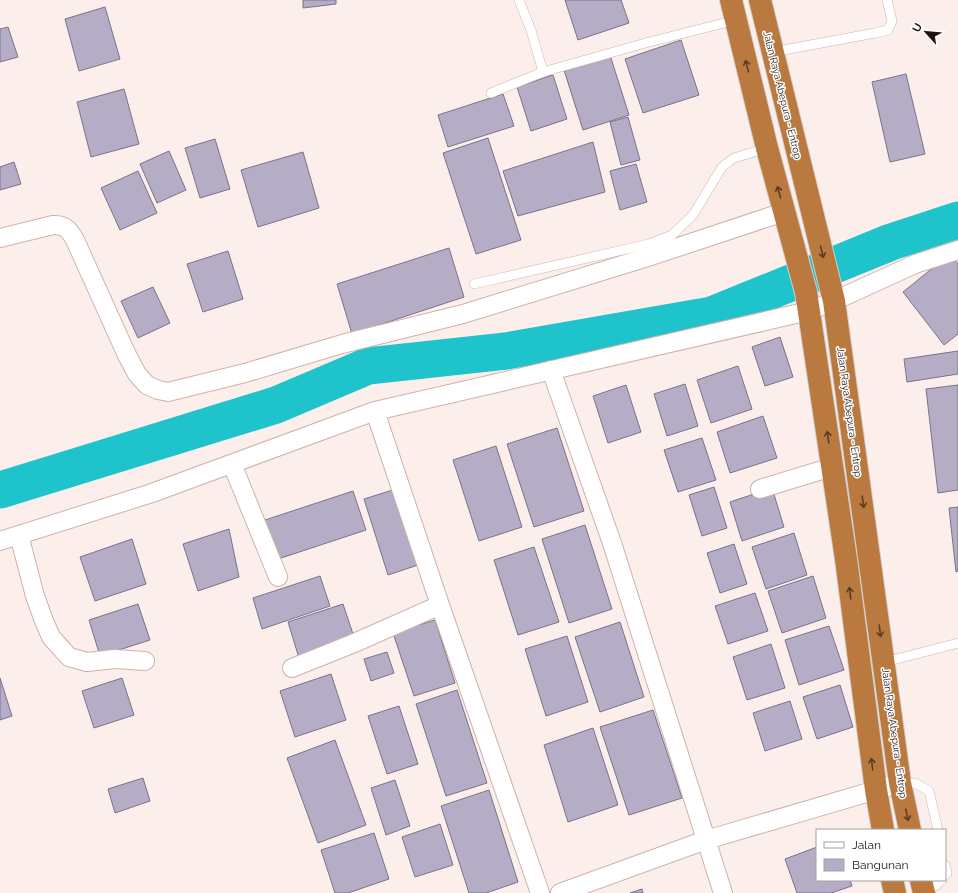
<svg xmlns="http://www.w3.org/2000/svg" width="958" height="893" viewBox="0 0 958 893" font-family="Raleway,sans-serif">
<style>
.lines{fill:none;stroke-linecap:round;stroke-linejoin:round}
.river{stroke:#1ec3cc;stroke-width:37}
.building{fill:#b5adc6;stroke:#7a7289}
.lane-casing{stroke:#ceb2a8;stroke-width:10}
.street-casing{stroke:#ceb2a8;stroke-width:20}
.highway-casing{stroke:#d2d0cf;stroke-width:24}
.lane{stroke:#fff;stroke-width:9}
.street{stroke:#fff;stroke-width:18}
.highway{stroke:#ba7a3f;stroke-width:22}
.oneway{stroke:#5c3d23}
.labels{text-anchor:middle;stroke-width:3;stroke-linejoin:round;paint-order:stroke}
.street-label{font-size:10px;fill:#1e1410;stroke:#fff}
</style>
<rect width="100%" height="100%" fill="#fcefeb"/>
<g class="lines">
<path class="river" d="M0 490 276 405 368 366 506 351 712 315 891 242 958 220"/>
</g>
<path class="building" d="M303 0H336V4L303 8Z
M565 0H621L629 23 578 40Z
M105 7 120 59 79 71 65 19Z
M8 27 18 57 0 62V29Z
M681 40 699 95 643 113 625 59Z
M610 55 629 115 583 130 564 70Z
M906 74 925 154 890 162 872 82Z
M553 75 567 119 531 131 517 87Z
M124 89 139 144 91 157 77 102Z
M503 94 514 126 448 147 438 115Z
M628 117 640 160 621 165 610 122Z
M488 138 521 240 476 254 443 153Z
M215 139 230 189 200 198 185 148Z
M593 142 605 192 518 216 503 171Z
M169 151 186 190 157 203 140 164Z
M303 152 319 208 258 227 241 170Z
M14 162 21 184 0 190V167Z
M636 164 647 202 620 210 610 171Z
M138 171 157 213 120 230 101 188Z
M449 248 464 297 352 334 337 284Z
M228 251 243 299 203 312 187 264Z
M950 254 958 264V334L944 345 903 292Z
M153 287 170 323 138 338 121 301Z
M780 337 793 377 765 386 752 347Z
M958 351V374L907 382 904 359Z
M738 366 752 409 711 423 697 380Z
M685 384 698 426 667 436 654 394Z
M626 385 641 432 608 443 593 396Z
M958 385V490L938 493 926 389Z
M763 416 777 458 730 473 717 432Z
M557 428 584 511 534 527 507 444Z
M702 438 716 480 678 492 664 450Z
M496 446 522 527 479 541 453 460Z
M714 487 727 528 702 536 689 495Z
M772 488 784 527 742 541 730 502Z
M396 489 421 564 388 575 364 499Z
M353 491 366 530 275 560 262 521Z
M958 507V571L956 572 949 508Z
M585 525 612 609 569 623 542 539Z
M229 529 239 577 198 591 183 544Z
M794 533 807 575 766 589 752 547Z
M132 539 146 584 95 601 80 557Z
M734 544 747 584 720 593 707 553Z
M534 547 559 622 518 635 494 560Z
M320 576 330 606 262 629 253 598Z
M813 576 826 618 782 633 768 591Z
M755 593 768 631 728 644 715 606Z
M138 604 150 640 100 656 89 620Z
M343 604 355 640 299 658 288 622Z
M435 620 455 683 414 696 393 633Z
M620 622 644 697 600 712 575 637Z
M829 626 844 670 799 685 785 640Z
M567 636 588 702 546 716 525 649Z
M771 644 785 688 747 700 733 657Z
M387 652 394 673 371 681 364 659Z
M331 674 346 720 295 737 280 691Z
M0 678 12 716 0 720Z
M122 678 134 715 94 728 82 691Z
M840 685 853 727 817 739 803 697Z
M457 690 487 783 446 796 416 704Z
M790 701 802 739 765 751 753 713Z
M399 706 418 764 387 774 368 716Z
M653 710 682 798 629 815 600 727Z
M593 728 618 805 568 822 544 745Z
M335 740 366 825 318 843 287 758Z
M143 778 150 801 115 813 108 789Z
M395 780 410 826 386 835 371 788Z
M489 790 518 882 486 893H469L441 806Z
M440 824 453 865 415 877 402 837Z
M374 833 389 879 348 893H335L321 850Z
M817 847V880H850L852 886 831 893H797L785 859Z
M642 889 643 893H630Z"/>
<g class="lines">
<g class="lane-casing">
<path id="lane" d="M519 0 531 30 543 72
M773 52 875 33 888 30 892 21 887 0
M491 93 543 72 649 42 736 20
M474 284 649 244 672 235 693 215 722 167 734 158 767 148
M885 662 958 643
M900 783H915L929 791 938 830
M945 865 947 873 945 875
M923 889 935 886 942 880"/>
</g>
<g class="street-casing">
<path id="street" d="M0 238 53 225C65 224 70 231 75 240L126 353 137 374 147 385 158 390 168 392 245 373 342 344 463 314 645 258 784 212
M551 370 612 543 723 893
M375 411 440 605 540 893
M232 464 278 577
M760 489 832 467
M19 535 35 596 44 621 51 637 69 657 87 662 115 659 145 661
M0 541 152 493 375 411 809 311 834 301 915 264 958 250
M292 668 352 644 440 605
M560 893 706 840 900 783"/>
</g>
<g class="highway-casing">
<path id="highway" d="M731 0 767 148 806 292 846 559 876 790 883 830
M760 0 834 301 900 783 910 830
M892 880 895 893
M921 880 924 893"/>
</g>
<use href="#lane" class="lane"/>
<use href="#street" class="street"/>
<use href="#highway" class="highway"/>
</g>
<defs><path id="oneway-shaft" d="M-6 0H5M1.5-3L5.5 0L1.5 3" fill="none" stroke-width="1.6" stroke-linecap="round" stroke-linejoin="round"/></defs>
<g class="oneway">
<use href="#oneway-shaft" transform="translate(747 66) rotate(-104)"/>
<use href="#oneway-shaft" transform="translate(779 192) rotate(-105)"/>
<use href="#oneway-shaft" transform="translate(822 252) rotate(76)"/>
<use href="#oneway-shaft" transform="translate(828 437) rotate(-98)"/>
<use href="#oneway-shaft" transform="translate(863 502) rotate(82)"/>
<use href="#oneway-shaft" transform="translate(850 593) rotate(-97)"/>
<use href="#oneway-shaft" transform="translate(880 631) rotate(82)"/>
<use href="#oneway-shaft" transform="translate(872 764) rotate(-97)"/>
<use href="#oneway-shaft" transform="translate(907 815) rotate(78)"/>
</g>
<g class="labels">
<g class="street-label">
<text transform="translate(783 95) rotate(76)" y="4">Jalan Raya Abepura - Entrop</text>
<text transform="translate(850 412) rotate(82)" y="4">Jalan Raya Abepura - Entrop</text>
<text transform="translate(895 733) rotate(82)" y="4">Jalan Raya Abepura - Entrop</text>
</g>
</g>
<rect x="816" y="829" width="130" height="52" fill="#ffffff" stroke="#a5a19f"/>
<rect x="824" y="842" width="20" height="6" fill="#ffffff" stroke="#a5a19f"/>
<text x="852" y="849" font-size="12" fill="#1e1410">Jalan</text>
<rect x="824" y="859" width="20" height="12" fill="#b5adc6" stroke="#a5a19f"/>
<text x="852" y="869" font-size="12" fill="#1e1410">Bangunan</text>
<g transform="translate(926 32) rotate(297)" stroke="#ffffff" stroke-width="3" paint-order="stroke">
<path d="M0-3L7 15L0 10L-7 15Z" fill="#1e1410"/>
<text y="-6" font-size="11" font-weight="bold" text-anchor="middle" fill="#1e1410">U</text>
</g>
</svg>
